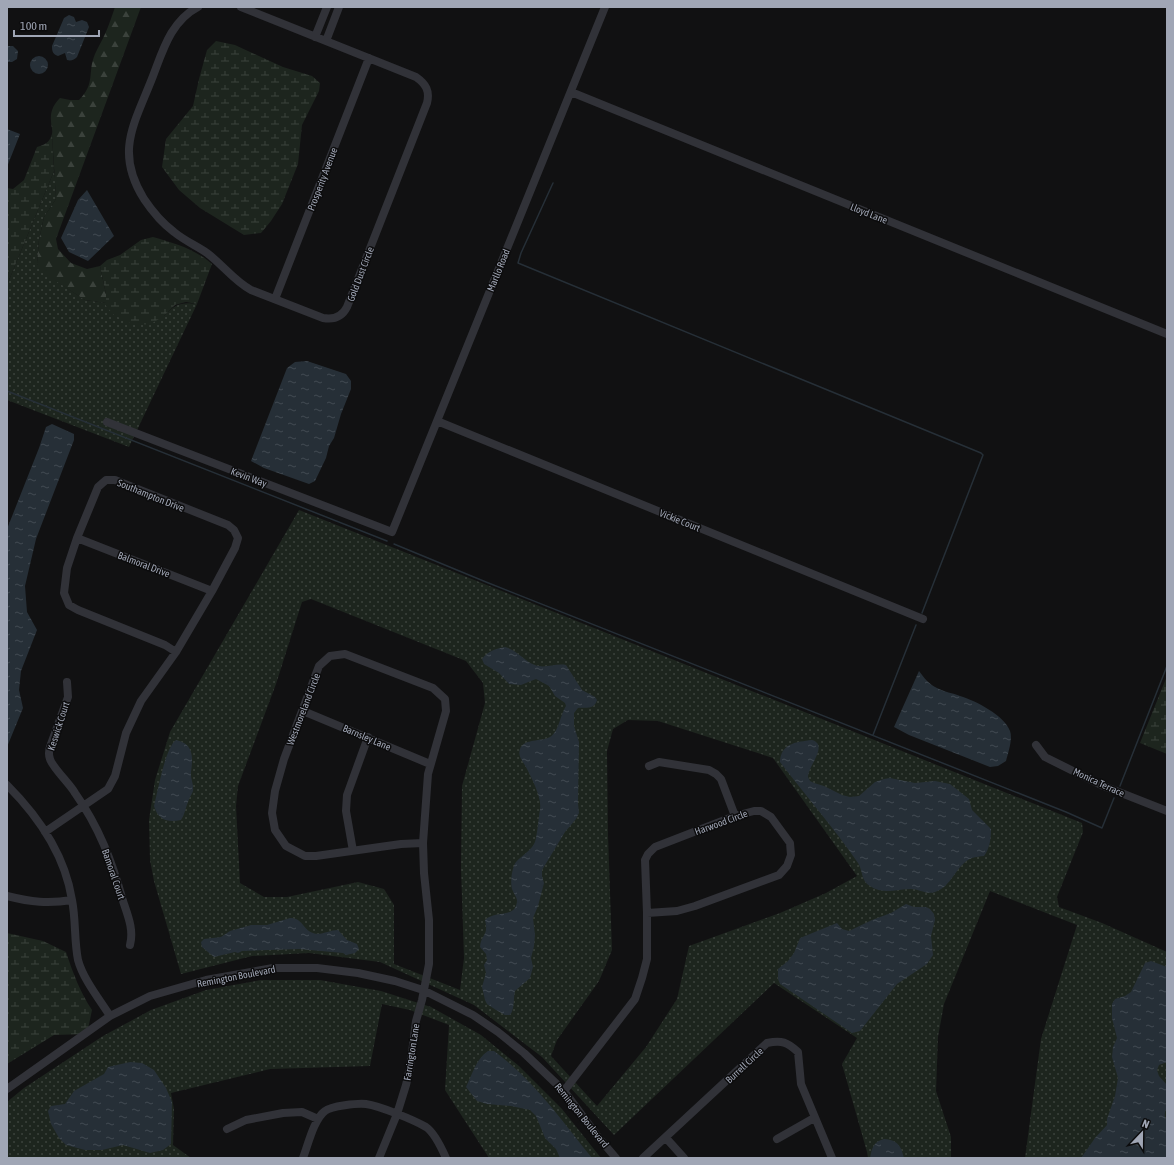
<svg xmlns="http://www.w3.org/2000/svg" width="1174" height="1165" viewBox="0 0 1174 1165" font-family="'Asap Condensed',sans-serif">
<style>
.grass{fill:url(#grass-dots);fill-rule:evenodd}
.forest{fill:url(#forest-firs)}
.wetland{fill:url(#wetland-marsh)}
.water{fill:url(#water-ripples)}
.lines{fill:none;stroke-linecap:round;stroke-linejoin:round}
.stream{stroke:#262f37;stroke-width:1.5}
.minor{stroke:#313238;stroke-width:8}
.labels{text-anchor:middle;stroke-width:3;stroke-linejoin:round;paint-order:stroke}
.street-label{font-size:10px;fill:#a0a6b5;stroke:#0c0c0d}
</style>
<defs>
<pattern id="grass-dots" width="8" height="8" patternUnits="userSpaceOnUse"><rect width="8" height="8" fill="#1d251e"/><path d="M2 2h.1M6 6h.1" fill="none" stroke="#3b423c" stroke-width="1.8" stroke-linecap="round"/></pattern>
<pattern id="forest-firs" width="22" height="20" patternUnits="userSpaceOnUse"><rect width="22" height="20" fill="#1d251e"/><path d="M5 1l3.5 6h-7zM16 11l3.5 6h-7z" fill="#3b423c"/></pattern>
<pattern id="wetland-marsh" width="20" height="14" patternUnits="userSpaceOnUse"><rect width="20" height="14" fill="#1d251e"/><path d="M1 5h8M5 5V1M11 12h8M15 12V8" fill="none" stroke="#3b423c"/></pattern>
<pattern id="water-ripples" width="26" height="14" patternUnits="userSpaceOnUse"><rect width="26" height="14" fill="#262f37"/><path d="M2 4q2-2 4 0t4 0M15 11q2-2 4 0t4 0" fill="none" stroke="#424a52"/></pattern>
</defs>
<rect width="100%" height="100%" fill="#111112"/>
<path class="grass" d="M54 171 55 178 56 199 44 217 39 240 37 264 55 280 85 300 106 303V306L164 316C176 304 180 302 197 304L129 447 7 400V285Z
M299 510 1082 823 1083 832 1057 897 1059 907 1102 923 1167 952V1158H1025L1041 1039 1077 925 990 891 944 1004 938 1037 936 1091 951 1137V1158H868L867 1152 842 1064 857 1038 774 983 614 1135 542 1057 474 1005 380 962 309 953 252 956 181 974 154 881 150 860 149 820 155 780 170 732ZM311 599 466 661 483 683 485 703 462 786 461 868 464 958 460 990 394 964V905L384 889 358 882 287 897H264L240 883 236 806 238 786 276 684 302 602ZM628 720 658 721 773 758 857 876 826 893 780 913 689 946 677 999 646 1047 597 1106 551 1056 557 1040 599 981 612 950 608 835 607 751 613 729Z
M261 980H320L381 991 431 1007 481 1035 519 1066 562 1109 601 1158H489L445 1090 449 1025 410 1010 382 1004 370 1066 270 1069 171 1093 174 1109 173 1145 191 1158H7V1102L24 1088 103 1036 151 1010 206 990Z"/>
<path class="forest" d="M115 7H141L56 239 58 249 71 263 87 269 100 266 106 294V303L85 300 42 272 37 264 39 240 44 217 56 199 52 134C53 129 51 126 51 121 50 111 54 104 60 98L70 100H79C96 83 87 73 95 54 98 47 102 41 105 34 109 25 112 16 115 7Z"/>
<path class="wetland" d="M216 41 235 45 283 67 312 76 320 83 319 91 302 125 298 164 282 204 271 221 261 233 244 235 200 208 179 190 162 167 166 139 193 106 199 79 207 50Z
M52 134 54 171 7 285V188L13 189 24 180 37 147C46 144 49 143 52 134Z
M153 237C174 243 195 249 212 264L197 304 186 302 175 305 164 316 149 325 130 323 114 315 106 306V294L100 266 107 260 120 255 141 240Z
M1167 676V754L1140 743Z
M7 933 43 941 66 952C73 973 80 992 92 1010L87 1034 54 1035 7 1064Z"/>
<path class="water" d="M69 15 74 17 76 22 82 20 87 22 89 27 77 57C74 60 71 61 67 60L65 53 58 56C53 54 52 52 52 46L64 18Z
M7 46H13L18 51 17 59 12 62H7Z
M30 65a9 9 0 1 1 18 0a9 9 0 1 1-18 0Z
M7 129 20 134 7 167Z
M87 190 114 236 88 261 69 252 61 238 78 200Z
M307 361 346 374 351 381V389L341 414 334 438 329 446 326 458 315 481 309 484 264 468 251 461 287 368 295 362Z
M52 424 74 434V440L36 539 25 586 27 612 37 630 21 671 19 690 23 708 7 747V529L39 448 46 427Z
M505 647C517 650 524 661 535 665 545 669 555 663 566 665L582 690 595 697 597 700C594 710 587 707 578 708L574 713V726L579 742 578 803 579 813 576 819 565 832 542 870V876L544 883 538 906 533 918 535 935 534 946 531 958 533 967 530 978 515 991C513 999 515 1009 510 1015H505L496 1010 487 1004 485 1000 482 987 486 973 484 965 487 960 486 954 480 947C481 934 489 936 485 920 495 910 517 919 517 900 516 896 513 892 512 889 510 882 512 867 516 862 522 855 531 851 535 842 537 837 539 815 540 809 542 798 532 779 527 769 524 762 517 757 520 749 524 738 541 742 550 737 559 732 560 715 566 706L565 703 555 696 549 686 536 679 521 685 509 684 499 673 484 664 482 659C488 651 495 649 505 647Z
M919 671C924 678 929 684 937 688 944 692 953 693 960 696 976 701 1004 715 1010 731 1013 739 1008 753 1006 761L998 766 990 767 909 735 894 727Z
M176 740C194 744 193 757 191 772 190 778 194 784 193 791 192 794 189 798 188 802 185 809 185 814 181 820 168 823 158 820 154 806 158 791 165 748 176 740Z
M812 740C829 745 808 766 808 777L810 781 814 783 824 786 842 795 850 797 859 796 875 782 884 779 890 778 915 783 935 781 950 784 969 799 972 810 991 829C991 838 990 848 984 856 980 856 976 857 972 858 956 864 952 887 935 892 927 895 919 889 911 889 897 889 883 895 870 886 861 881 863 871 858 863 834 828 806 796 780 762 781 743 796 742 812 740Z
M906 904 914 907H926L930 909 934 914 935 920 931 936 933 955 927 964 897 984 860 1031 852 1033 780 984 778 979V969L788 961 794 953 800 938 837 923 842 929 849 931 872 920 891 913Z
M290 918C303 918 302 929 313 933 321 936 329 930 338 930L347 940 357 944 359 949 355 953 346 955 343 953 299 949 242 951 238 953 235 952 214 957 202 947 201 942 204 939 221 937 230 931 251 925H267Z
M1151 961 1167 967V1062L1159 1065 1157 1070 1159 1076 1167 1085V1108C1164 1112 1164 1117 1167 1121V1158H1081L1095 1138 1107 1125V1119L1115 1096 1118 1078 1112 1057 1113 1047 1117 1038 1112 1018V1004L1115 999 1125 996 1131 992 1145 963Z
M488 1051H494C534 1080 561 1120 592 1158H560L556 1149 545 1138 536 1116 530 1110 511 1106 487 1104 477 1101 466 1087C472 1075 476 1059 488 1051Z
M130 1062 142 1063 154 1070 166 1088 172 1102 171 1144 163 1150 150 1153 123 1145 102 1150H85L66 1145 59 1138 51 1124 48 1111 51 1106 65 1104 74 1091 104 1074 108 1067Z
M884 1139C897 1140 901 1145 904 1158H870C872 1148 873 1142 884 1139Z"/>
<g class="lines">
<path class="stream" d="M553 183 521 253 518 263 981 453 983 455 922 613
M7 391 387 541
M394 544 486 582 1066 812 1102 828 1114 798
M873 735 916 625
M1120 786 1167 666"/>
<path class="minor" d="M198 7C171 21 163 50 153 76 135 123 114 151 144 199 152 211 162 223 174 232 185 241 197 246 207 253 223 265 234 281 251 290L323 318C334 320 342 317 347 307L427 103C430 91 426 84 416 77L241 7
M315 37 327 7
M326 41 339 7
M571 92 1167 334
M275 299 369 58
M437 421 923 619
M107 422 392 532 605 7
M77 538 212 591
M67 682 68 697 51 744C49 749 48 754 50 759 52 767 70 784 75 793 99 827 112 861 123 901 128 916 134 930 130 945
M303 711 430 764
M1036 745 1045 757 1101 785 1167 811
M649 766 659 762 709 770 716 774 721 779 735 816
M7 785C38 816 65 855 72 900 76 920 74 940 78 960 83 979 100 1000 110 1016
M45 832 108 789 115 776 126 733 141 701 176 652 212 591 235 548 238 538 234 530 228 525 115 480H106L98 487 77 538 67 568 64 593 69 605 78 610 165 645 176 652
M353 851 346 811 347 795 368 737
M7 896C31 902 48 904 72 900
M7 1089 110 1016 150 996 206 980 273 968H317L358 973 395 981 423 990 473 1015 498 1032 524 1053 564 1091 598 1137 616 1158
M564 1091 635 999 642 978 647 959V913L677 911 695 906 779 875 787 866 791 855 790 843 771 817 761 811H754L735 816 655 847 648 854 645 860 647 913
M227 1129 246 1120 283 1113 302 1112 318 1119
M666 1138 684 1158
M777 1139 814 1118
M303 1158C308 1145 314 1119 325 1111 331 1106 358 1103 366 1104 380 1106 414 1120 426 1127 435 1133 442 1149 446 1158
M379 1158 397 1114 406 1085 410 1068 416 1021 422 1000 429 964V920L424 873 423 843 428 774 446 711 445 699 433 688 345 654 330 656 319 666 284 759 275 791 272 813 275 830 286 846 305 856H316L401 844 423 843
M643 1158 767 1043C782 1040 787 1042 798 1052L801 1084 832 1158"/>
</g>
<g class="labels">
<g class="street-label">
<text transform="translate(322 179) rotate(-69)" y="4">Prosperity Avenue</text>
<text transform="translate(869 213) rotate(22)" y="4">Lloyd Lane</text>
<text transform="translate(498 270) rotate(-68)" y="4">Marllo Road</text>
<text transform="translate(360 274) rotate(-69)" y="4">Gold Dust Circle</text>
<text transform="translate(249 477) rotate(21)" y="4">Kevin Way</text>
<text transform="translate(151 495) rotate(22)" y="4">Southampton Drive</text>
<text transform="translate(680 520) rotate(22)" y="4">Vickie Court</text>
<text transform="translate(144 564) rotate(21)" y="4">Balmoral Drive</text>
<text transform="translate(303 709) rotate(-69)" y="4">Westmoreland Circle</text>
<text transform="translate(58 726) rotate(-72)" y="4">Keswick Court</text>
<text transform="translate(367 737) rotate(23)" y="4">Barnsley Lane</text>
<text transform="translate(1099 782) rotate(25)" y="4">Monica Terrace</text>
<text transform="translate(721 822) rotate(-20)" y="4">Harwood Circle</text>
<text transform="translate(114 874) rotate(71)" y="4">Bamoral Court</text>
<text transform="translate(236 976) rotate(-11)" y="4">Remington Boulevard</text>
<text transform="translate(411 1052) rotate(-81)" y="4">Farrington Lane</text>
<text transform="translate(744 1065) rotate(-43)" y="4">Burrell Circle</text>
<text transform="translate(582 1115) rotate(51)" y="4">Remington Boulevard</text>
</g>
</g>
<rect width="1174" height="1165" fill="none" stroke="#a0a6b5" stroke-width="16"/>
<g transform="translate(1142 1133) rotate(22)" stroke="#0c0c0d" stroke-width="3" paint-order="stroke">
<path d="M0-3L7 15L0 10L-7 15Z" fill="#a0a6b5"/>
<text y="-6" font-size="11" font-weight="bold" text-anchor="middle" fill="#a0a6b5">N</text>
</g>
<path d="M14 30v6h85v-6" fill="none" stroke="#a0a6b5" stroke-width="2"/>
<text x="20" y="30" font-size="12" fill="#a0a6b5" stroke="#0c0c0d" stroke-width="3" paint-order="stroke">100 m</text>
</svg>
